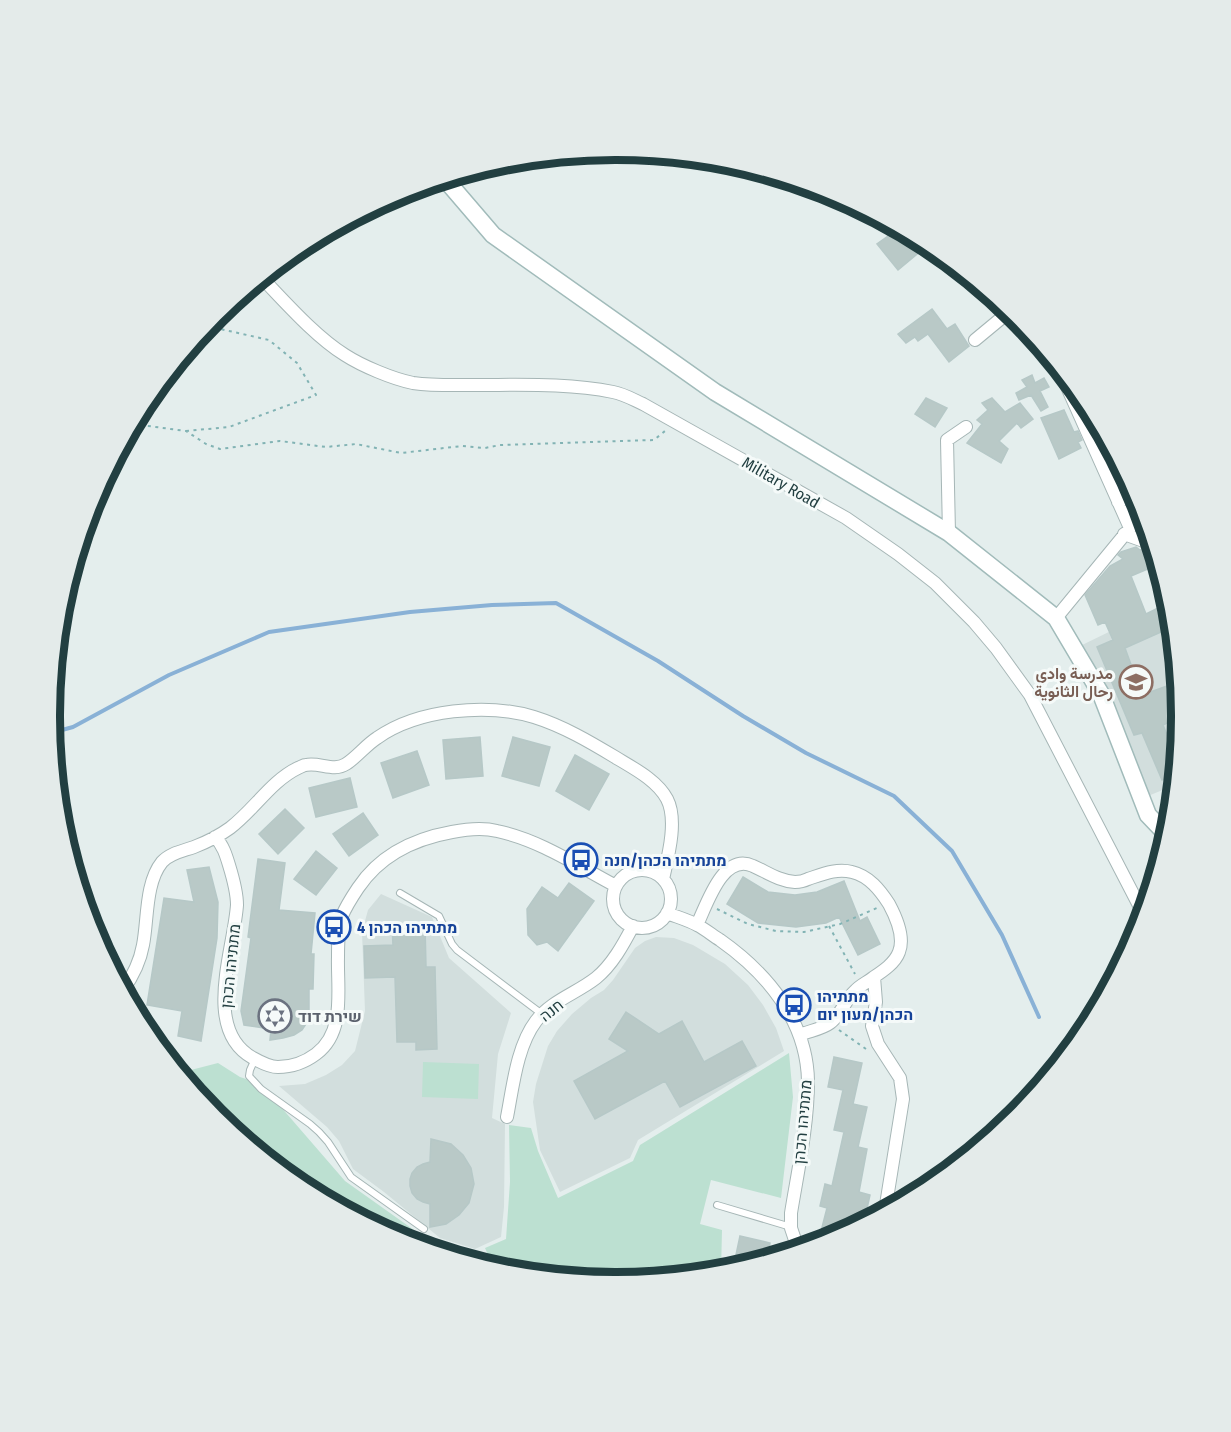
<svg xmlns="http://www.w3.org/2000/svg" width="1231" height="1432" viewBox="0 0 1231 1432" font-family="'Fira Sans Condensed',Vazirmatn,Heebo,sans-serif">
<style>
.built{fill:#d2dedd}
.green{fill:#bce0d1}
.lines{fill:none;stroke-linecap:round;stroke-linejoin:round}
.stream{stroke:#89b1d6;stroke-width:4}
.building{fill:#b9c9c7;stroke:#b6c8c7;stroke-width:1.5}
.lane-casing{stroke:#a6b6b6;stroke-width:8}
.street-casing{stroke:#a6b6b6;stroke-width:14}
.secondary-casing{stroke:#a1bbba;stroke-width:19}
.path{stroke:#82b3b4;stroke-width:2;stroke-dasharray:3 4.5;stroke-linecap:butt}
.lane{stroke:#fff;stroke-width:6}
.street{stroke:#fff;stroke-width:12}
.secondary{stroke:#fff;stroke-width:16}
.labels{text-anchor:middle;stroke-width:6;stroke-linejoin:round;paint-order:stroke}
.street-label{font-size:16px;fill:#223f41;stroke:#f5faf9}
.education-label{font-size:16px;font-weight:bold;fill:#785e54;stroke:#f5faf9;text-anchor:end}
.transit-label{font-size:16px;font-weight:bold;fill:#164399;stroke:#f5faf9;text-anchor:start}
.worship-label{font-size:16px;font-weight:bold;fill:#5b616d;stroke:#f5faf9;text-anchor:start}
.rim{fill:none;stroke:#223f41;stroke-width:8}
</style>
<rect width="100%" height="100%" fill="#e4eeed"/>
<path class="built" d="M1158 608 1170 633 1173 634 1181 716 1175 785 1143 798 1078 647Z
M381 894 432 917 449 958 511 1013 498 1054 492 1118 505 1124 504 1207 501 1237 475 1249 440 1238 384 1192 353 1169 339 1141 327 1127 279 1086 305 1084 326 1075 342 1065 355 1051 365 1011 362 932 368 910Z
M656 937 674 938 693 945 725 964 748 985 763 1005 776 1028 784 1051 638 1140 630 1158 560 1192 540 1150 533 1102 536 1084 548 1046 557 1031 572 1014 591 998 604 990 613 980 635 948 645 941Z"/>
<path class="green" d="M789 1053 793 1097 781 1198 711 1180 700 1224 722 1230 721 1272 615 1282 505 1271C489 1266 491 1261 485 1248L506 1239 510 1182 509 1125 531 1128 538 1151 558 1198 633 1161 640 1145Z
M423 1062 479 1064 478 1099 422 1097Z
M218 1063 240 1077 261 1084 345 1181 421 1235V1246L399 1239 301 1186 215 1116 172 1064 187 1071Z"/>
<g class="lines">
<path class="stream" d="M51 733 73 727 169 675 269 632 410 612 492 605 556 603 658 661 743 716 806 753 894 796 952 851 1002 935 1039 1017"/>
</g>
<path class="building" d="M892 225 914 237 922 250 898 270 877 244 888 236 885 231Z
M932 309 947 329 955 324 969 346 949 362 928 334 918 341 915 337 906 343 898 334Z
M1032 375 1035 383 1044 378 1049 387 1040 391 1048 407 1041 411 1031 395 1019 400 1016 393 1027 387 1022 380Z
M926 398 947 408 935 427 915 414Z
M992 398 1005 412 1020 403 1033 419 1021 428 1017 423 999 441 1008 449 1001 463 967 443 982 424 977 420 988 410 982 403Z
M1064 410 1074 432 1078 431 1082 440 1078 442 1081 448 1059 459 1041 418Z
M1136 547 1140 550 1143 549 1152 552 1157 565 1131 576 1146 614 1158 608 1168 629 1125 648 1142 695 1178 682 1181 716 1163 725 1177 759 1176 773 1162 780 1142 733 1134 735 1097 647 1113 640 1105 622 1098 625 1085 595 1110 566 1123 559 1118 555 1121 552Z
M480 737 483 776 446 779 443 740Z
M513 737 550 747 539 786 502 776Z
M417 751 429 785 393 798 381 763Z
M575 755 609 774 589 810 556 791Z
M350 778 357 807 316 817 309 788Z
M285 809 304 828 278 854 259 834Z
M363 813 378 835 349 856 333 834Z
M316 851 337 868 316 895 294 879Z
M258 859 285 863 279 910 315 913 311 954H314L313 989H309V1014L306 1024 302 1030 294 1035 283 1038 270 1040 271 1029 244 1025 241 1011 251 938 248 937Z
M209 867 218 902 217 938 201 1041 178 1036 182 1011 147 1005 164 898 194 902 187 870Z
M743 877 768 892 795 895 817 892 844 881 860 921 867 917 880 944 858 955 839 917 826 923 796 927 758 923 727 904Z
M569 883 594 901 558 951 547 942 537 945 528 935 527 909 542 887 558 898Z
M425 925 426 967H435L437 1049 416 1050V1042H397L395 977 365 978 364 946 393 945 392 926Z
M626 1012 659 1034 682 1021 704 1062 742 1041 756 1066 680 1107 665 1081 595 1119 574 1081 628 1051 609 1039Z
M834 1057 862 1063 853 1104 867 1107 858 1147 867 1149 859 1192 870 1195 864 1222 832 1239 818 1243 827 1208 820 1206 825 1184 832 1186 844 1132 834 1130 843 1090 828 1087Z
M431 1139 451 1144 463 1155 471 1168 474 1184 469 1203 459 1215 446 1224 430 1227V1204L423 1202 417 1199 412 1193 410 1186V1179L412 1173 417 1167 423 1164 430 1162Z
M740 1236 770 1243 767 1259 733 1269Z"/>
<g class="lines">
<g class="lane-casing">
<path id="lane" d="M400 893 439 916 452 944 457 950 542 1014
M255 1059 250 1070 249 1076 261 1089 310 1124 319 1132 328 1142 351 1177 424 1229
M717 1205 791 1227"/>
</g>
<g class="street-casing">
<path id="street" d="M262 278C286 303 316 337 345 355 362 366 393 379 413 383 434 386 456 385 477 385 522 385 569 383 613 392 624 394 634 400 643 404L846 518 898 554 935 583 974 622 996 648 1030 695 1144 915
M975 340 1010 311
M1118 502 1136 495
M949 533 947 440 966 427
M1124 534 1152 544
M1056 618 1130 528 1059 369
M215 837C223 845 226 855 229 865 233 878 237 892 237 905 234 950 202 1030 253 1058 260 1062 269 1067 278 1067 292 1067 304 1063 316 1054 346 1032 337 989 338 957 338 943 338 929 342 916 346 906 352 897 358 888 380 855 413 839 452 832 467 829 482 827 497 831 540 840 578 866 616 886
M613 899a29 29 0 1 1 58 0a29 29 0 1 1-58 0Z
M667 913C677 917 688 920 697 925 705 929 712 935 720 940 767 973 807 1021 808 1081 808 1125 798 1170 791 1213V1228L798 1249
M697 925C707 904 723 852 753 866 767 872 779 881 795 882 800 882 804 881 808 879 823 874 837 868 852 872 869 876 880 890 889 904 896 917 905 937 899 952 895 963 883 971 874 977 868 982 860 985 855 991 845 1000 841 1015 830 1023 822 1029 809 1031 800 1035
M874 977 876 1002 872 1026 878 1044 900 1078 903 1099 885 1211
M123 990C133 976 140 962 143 945 148 920 145 883 162 862 170 853 183 851 194 847 207 842 219 836 230 828 254 810 271 781 298 768 301 767 303 765 306 765 319 762 334 772 346 764 357 757 366 745 377 738 418 709 487 703 534 717 563 726 590 742 615 757 633 768 657 780 667 799 678 820 668 857 663 879
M507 1117C513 1086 517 1046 536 1021 551 1001 577 993 596 978 612 965 623 945 633 926"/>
</g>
<g class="secondary-casing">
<path id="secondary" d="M445 179 493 235 715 392 949 533 1056 618 1101 694 1148 815 1168 836"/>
</g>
<path class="path" d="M133 424 186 431 206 444 220 449 280 441 326 447 356 444 401 453 462 446 485 448 500 445 654 440 665 431
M186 431 229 427 316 395 297 363 269 340 207 326
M717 909 748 924 776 931 804 932 840 924 877 908
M829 926 855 974
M839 1030 866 1049"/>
<use href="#lane" class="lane"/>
<use href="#street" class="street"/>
<use href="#secondary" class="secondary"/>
</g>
<defs>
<g id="school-ring" transform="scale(1.725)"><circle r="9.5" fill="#f5faf9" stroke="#8d6e63" stroke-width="1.5"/><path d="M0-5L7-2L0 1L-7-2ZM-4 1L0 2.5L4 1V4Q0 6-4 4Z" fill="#8d6e63"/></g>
<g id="bus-ring" transform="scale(1.725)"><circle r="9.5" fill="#f5faf9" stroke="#1a4fb4" stroke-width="1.5"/><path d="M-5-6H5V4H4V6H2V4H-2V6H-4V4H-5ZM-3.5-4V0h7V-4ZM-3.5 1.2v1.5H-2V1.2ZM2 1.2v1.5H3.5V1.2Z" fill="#1a4fb4"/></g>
<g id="synagogue-ring" transform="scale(1.725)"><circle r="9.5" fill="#f5faf9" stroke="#6b7280" stroke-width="1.5"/><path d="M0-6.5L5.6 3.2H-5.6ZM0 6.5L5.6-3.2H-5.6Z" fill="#6b7280"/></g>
</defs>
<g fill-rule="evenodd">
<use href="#school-ring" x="1136" y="682"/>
<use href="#bus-ring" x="581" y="860"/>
<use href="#bus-ring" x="334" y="927"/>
<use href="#bus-ring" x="794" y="1005"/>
<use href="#synagogue-ring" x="275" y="1016"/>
</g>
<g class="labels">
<g class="street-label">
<text transform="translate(781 482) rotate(30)" y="6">Military Road</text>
<text transform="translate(230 966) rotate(-84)" y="6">מתתיהו הכהן</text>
<text transform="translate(551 1010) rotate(-39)" y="6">חנה</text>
<text transform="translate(802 1122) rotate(-85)" y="6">מתתיהו הכהן</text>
</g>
<g class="education-label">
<text x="1113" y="679">مدرسة وادي<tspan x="1113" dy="18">رحال الثانوية</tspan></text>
</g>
<g class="transit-label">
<text x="604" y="866">מתתיהו הכהן/חנה</text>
<text x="357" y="933">מתתיהו הכהן 4</text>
<text x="817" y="1002">מתתיהו<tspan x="817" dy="18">הכהן/מעון יום</tspan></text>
</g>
<g class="worship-label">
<text x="298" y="1022">שירת דוד</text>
</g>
</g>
<path d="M0 0H1231V1432H0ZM615 160H616A555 555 0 0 1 1171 715V717A555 555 0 0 1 616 1272H615A555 555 0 0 1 60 717V715A555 555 0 0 1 615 160Z" fill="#e4ebea" fill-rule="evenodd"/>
<path class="rim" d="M615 160H616A555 555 0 0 1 1171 715V717A555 555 0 0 1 616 1272H615A555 555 0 0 1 60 717V715A555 555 0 0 1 615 160Z"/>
</svg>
